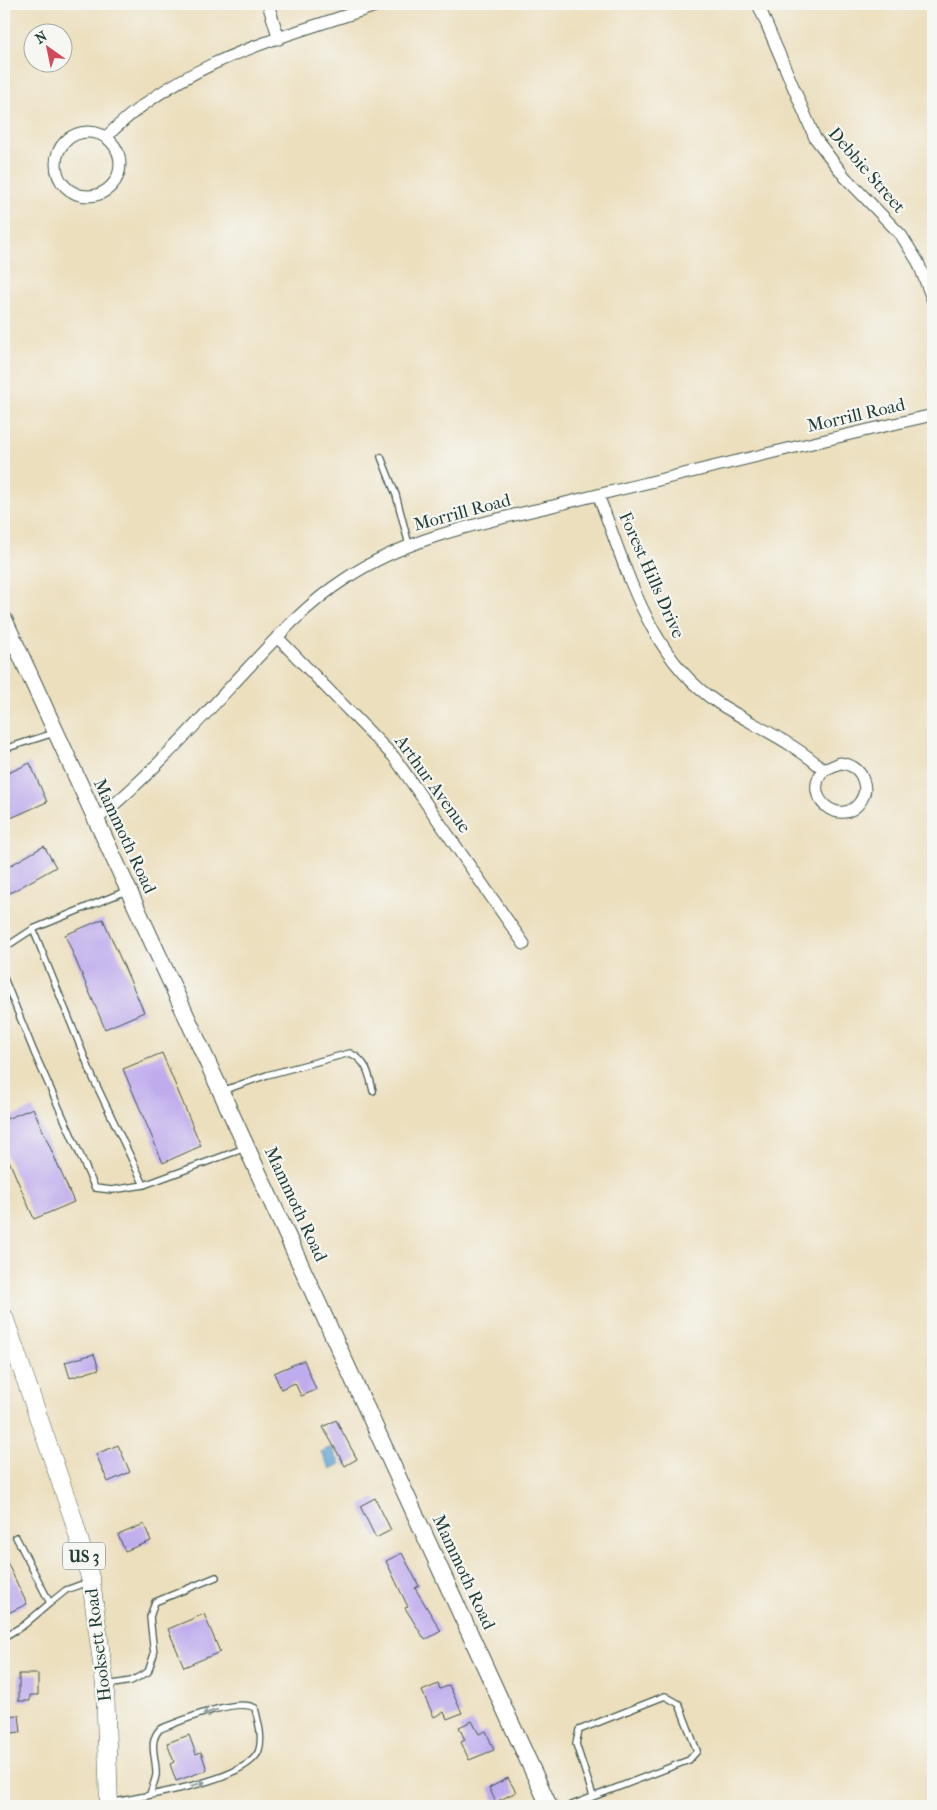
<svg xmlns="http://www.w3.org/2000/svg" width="937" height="1810" viewBox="0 0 937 1810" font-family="'IM FELL French Canon',serif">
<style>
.water{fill:#60a6d6;stroke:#407285}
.building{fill:#bfaced}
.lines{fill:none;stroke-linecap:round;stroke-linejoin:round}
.service-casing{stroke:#3e5549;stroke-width:8}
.minor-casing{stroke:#3e5549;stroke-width:13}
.secondary-casing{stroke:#3e5549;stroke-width:18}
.primary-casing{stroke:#3e5549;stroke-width:19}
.service{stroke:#fff;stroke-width:5.5}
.minor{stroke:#fff;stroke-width:11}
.secondary{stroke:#fff;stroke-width:16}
.primary{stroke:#fff;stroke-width:18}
.oneway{stroke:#8f9e9a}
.labels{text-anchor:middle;stroke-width:4.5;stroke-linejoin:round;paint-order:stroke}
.shield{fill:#f6f6f2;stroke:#60746d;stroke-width:1}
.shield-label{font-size:16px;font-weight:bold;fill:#1f3d34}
.street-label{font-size:18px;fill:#1f3d34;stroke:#f6f6f2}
</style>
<rect width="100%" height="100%" fill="#f6f6f2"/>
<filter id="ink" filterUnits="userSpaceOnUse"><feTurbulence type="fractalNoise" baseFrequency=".02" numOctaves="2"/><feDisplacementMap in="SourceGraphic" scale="10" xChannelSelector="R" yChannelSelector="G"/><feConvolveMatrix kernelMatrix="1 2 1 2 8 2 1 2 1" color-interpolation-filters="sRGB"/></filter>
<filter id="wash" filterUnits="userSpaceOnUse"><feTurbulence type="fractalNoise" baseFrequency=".0096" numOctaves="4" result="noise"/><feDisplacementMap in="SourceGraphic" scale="20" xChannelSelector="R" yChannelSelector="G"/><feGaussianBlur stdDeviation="1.12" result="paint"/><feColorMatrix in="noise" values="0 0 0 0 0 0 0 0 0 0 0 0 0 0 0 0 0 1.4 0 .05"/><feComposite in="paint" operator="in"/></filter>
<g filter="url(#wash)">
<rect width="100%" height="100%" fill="#ecdfbe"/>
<path class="water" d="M331 1447 340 1464 330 1469 321 1452Z"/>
<g id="blocks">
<path class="building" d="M30 763 47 802 4 821V775Z
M44 846 56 867 10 893 4 882V869Z
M103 919 144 1012 105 1029 65 935Z
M162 1053 201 1146 163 1163 123 1069Z
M33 1108 74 1202 34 1219 4 1149V1120Z
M94 1354 99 1369 70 1378 65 1362Z
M304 1360 316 1390 301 1396 295 1383 281 1389 274 1373Z
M336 1420 357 1459 345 1466 323 1427Z
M118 1445 130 1472 108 1482 96 1454Z
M375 1498 391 1530 376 1538 360 1506Z
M144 1524 151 1541 125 1551 118 1535Z
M402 1553 419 1586 415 1588 441 1631 425 1640 405 1608 408 1607 386 1561Z
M4 1556 27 1604 4 1615Z
M204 1614 220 1652 184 1667 168 1629Z
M19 1674H38V1695H30V1701H19Z
M438 1684 440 1689 449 1685 462 1713 447 1719 444 1712 434 1717 422 1691Z
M19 1715 21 1732 4 1734V1716Z
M472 1721 479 1734 486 1731 494 1750 469 1760 461 1742 465 1740 459 1727Z
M189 1735 196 1754 201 1752 207 1770 176 1781 170 1764 174 1762 167 1743Z
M508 1778 516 1792 496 1802 489 1788Z"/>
</g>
</g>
<g filter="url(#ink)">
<use href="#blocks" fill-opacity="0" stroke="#3e5549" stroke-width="1"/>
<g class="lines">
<g class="service-casing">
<path id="service" d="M381 457 396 495 409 545
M4 749 54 733
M4 948 33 929 126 891
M4 978 34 1052 95 1188 112 1190 144 1185 93 1078 33 929
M222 1091 267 1075 350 1053C367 1061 369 1074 373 1091
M144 1185 245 1148
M16 1537 50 1603 66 1590 88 1582
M4 1637 24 1625 50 1603
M107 1685 131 1681 148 1672 154 1654 150 1617 155 1602 216 1577
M111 1803C142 1796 249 1781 259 1750 263 1737 258 1721 255 1708 236 1697 181 1721 160 1729 147 1743 157 1758 156 1775 155 1781 152 1788 150 1794
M569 1806 689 1760 697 1751 679 1704 665 1696 579 1730 576 1744 593 1796"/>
</g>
<g class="minor-casing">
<path id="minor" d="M268 4 279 39
M758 4 815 138 845 177 901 235 918 262 933 301
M56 164a32 32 0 1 1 64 0a32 32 0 1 1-64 0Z
M106 137C183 60 281 38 381 4
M598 495C627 568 648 657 718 703 754 726 792 741 824 770L840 763C850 764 860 769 863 780 866 787 865 795 860 802 841 829 800 797 824 770
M277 637 394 757 524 944
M96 820C146 779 189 732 233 684 268 647 302 607 345 579 413 533 498 520 577 500 695 471 814 442 933 415"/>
</g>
<g class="secondary-casing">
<path id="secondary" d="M4 619 549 1806"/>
</g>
<g class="primary-casing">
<path id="primary" d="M4 1317 73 1518 91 1581 105 1685 109 1806"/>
</g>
<use href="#service" class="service"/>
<use href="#minor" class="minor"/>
<use href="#secondary" class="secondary"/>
<use href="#primary" class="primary"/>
</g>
<defs><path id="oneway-shaft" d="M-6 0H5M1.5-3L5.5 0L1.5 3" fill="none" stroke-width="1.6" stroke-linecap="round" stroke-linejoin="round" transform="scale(1.25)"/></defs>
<g class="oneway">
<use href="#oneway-shaft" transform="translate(210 1712) rotate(162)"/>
<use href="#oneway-shaft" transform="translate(198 1784) rotate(-15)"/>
</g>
</g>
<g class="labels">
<rect class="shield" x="63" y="1542.5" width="42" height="27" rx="4"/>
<g class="shield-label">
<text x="84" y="1562">US 3</text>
</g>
<g class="street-label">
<text transform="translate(867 170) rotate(49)" y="6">Debbie Street</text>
<text transform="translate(856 415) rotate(-13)" y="6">Morrill Road</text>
<text transform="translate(462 512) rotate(-15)" y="6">Morrill Road</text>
<text transform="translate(652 575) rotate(66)" y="6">Forest Hills Drive</text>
<text transform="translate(433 784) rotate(54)" y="6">Arthur Avenue</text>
<text transform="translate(125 836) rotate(65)" y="6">Mammoth Road</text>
<text transform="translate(296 1204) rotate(65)" y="6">Mammoth Road</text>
<text transform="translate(464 1572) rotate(65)" y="6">Mammoth Road</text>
<text transform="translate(98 1645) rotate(-97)" y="6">Hooksett Road</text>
</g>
</g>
<rect width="937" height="1810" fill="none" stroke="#f6f6f2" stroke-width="20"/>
<g transform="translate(48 48) rotate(327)"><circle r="24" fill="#f6f6f2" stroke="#a0aca6"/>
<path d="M0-4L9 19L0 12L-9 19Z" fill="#d1495b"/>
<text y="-8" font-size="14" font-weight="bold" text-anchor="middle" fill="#1f3d34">N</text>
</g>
</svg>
